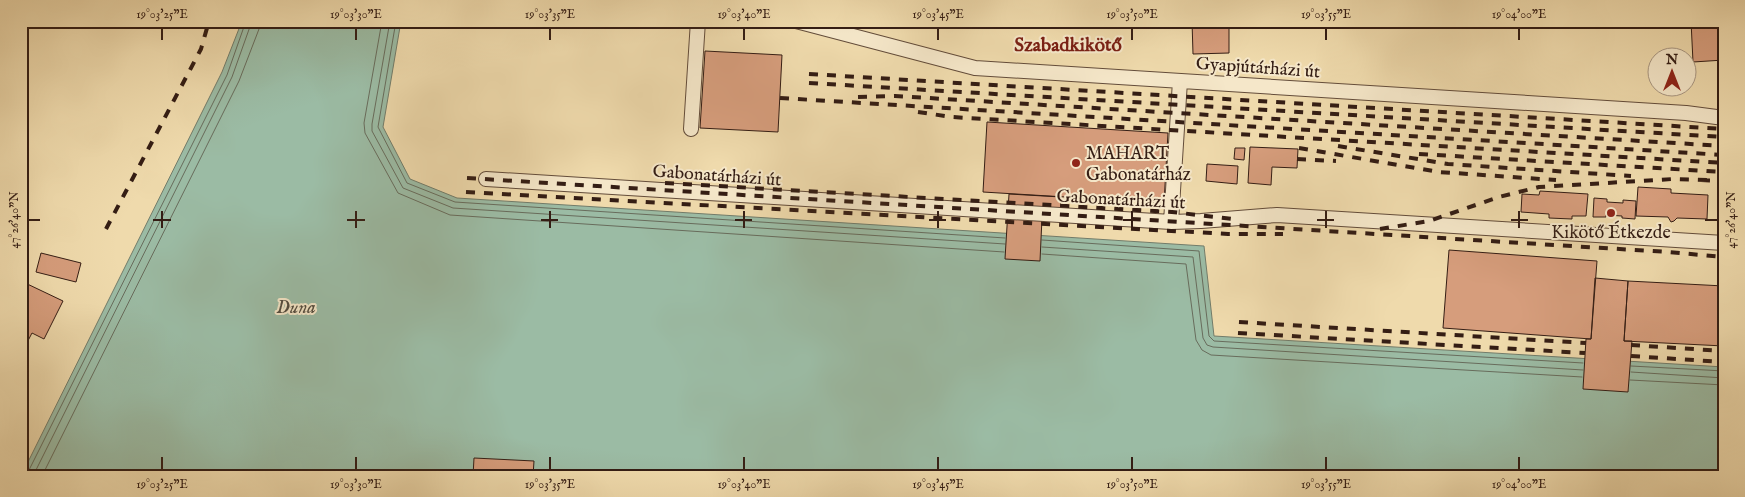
<svg xmlns="http://www.w3.org/2000/svg" width="1745" height="497" viewBox="0 0 1745 497" font-family="'IM FELL English',serif">
<style>
.water{fill:#9bbba4;stroke:#727c6a}
.lines{fill:none;stroke-linecap:round;stroke-linejoin:round}
.shore{stroke:#686c5c;stroke-width:1}
.building{fill:#d69d7c;stroke:#341d14}
.minor-casing{stroke:#634c3a;stroke-width:16}
.minor{stroke:#f5e7c9;stroke-width:14}
.rail{stroke:#341d14;stroke-width:4;stroke-dasharray:9 9;stroke-linecap:butt}
.ticks{fill:none;stroke:#341d14;stroke-width:2}
.poi-dot{fill:#8f2418;stroke:#f5e7c9;stroke-width:2}
.labels{text-anchor:middle;stroke-width:4;stroke-linejoin:round;paint-order:stroke}
.street-label{font-size:18px;fill:#341d14;stroke:#f5e7c9}
.poi-label{font-size:18px;fill:#341d14;stroke:#f5e7c9;text-anchor:start}
.neighbourhood-label{font-size:19px;font-weight:bold;fill:#7a1f14;stroke:#f5e7c9}
.water-label{font-size:19px;font-style:italic;fill:#534c3f;stroke:#f5e7c9}
.neatline{fill:none;stroke:#341d14;stroke-width:2}
.ticks-label{font-size:12px;text-anchor:middle;fill:#341d14}
</style>
<rect width="100%" height="100%" fill="#efdaac"/>
<filter id="stains"><feTurbulence type="fractalNoise" baseFrequency=".004" numOctaves="4"/><feColorMatrix values="0 0 0 0 .2 0 0 0 0 .09 0 0 0 0 .02 0 0 0 .5 -.17"/></filter>
<radialGradient id="worn" r=".72"><stop offset=".6" stop-color="#630" stop-opacity="0"/><stop offset="1" stop-color="#630" stop-opacity=".3"/></radialGradient>
<path class="water" d="M242 21H401L383 127 410 179 457 198 1204 246 1214 336 1724 367V476H21L222 72Z"/>
<g class="lines">
<path class="shore" d="M382 21 364 123 365 133 398 193 450 215 1004 252
M390 21 372 124V131L403 188 453 208 1005 244
M396 21 378 127 407 183 455 202 1005 238
M1042 240 1199 251 1209 336 1214 341 1583 363
M1042 247 1193 257 1203 338 1207 345 1213 347 1583 370
M1042 254 1186 264 1196 340 1202 350 1211 355 1582 377
M1631 366 1724 371
M1631 372 1724 378
M1630 380 1724 385
M21 475H25L28 472 227 75 246 21
M33 476 232 77 252 21
M42 476 239 81 259 29 260 21"/>
</g>
<path class="building" d="M1192 21H1229V53L1193 54Z
M1691 21H1724V60L1693 62Z
M705 51 782 55 778 132 700 128Z
M987 122 1168 133 1164 203 983 192Z
M1250 147 1298 149 1297 168 1272 167 1271 185 1248 183Z
M1235 148H1245L1244 160 1234 159Z
M1207 164 1238 166 1237 184 1206 181Z
M1638 187 1671 189V193L1708 195 1707 219 1677 218 1674 221 1671 222 1668 217 1636 216Z
M1540 191 1588 194 1586 216H1572V219L1549 218V214L1521 212 1522 194 1539 195Z
M1009 194 1061 197 1060 219 1042 218 1040 261 1005 259Z
M1594 198 1607 199V202L1623 203V200L1636 201 1635 219 1622 218V216L1606 215V217H1593Z
M1449 250 1597 261 1591 339 1443 328Z
M41 253 81 263 76 282 36 272Z
M1595 278 1628 281 1624 341H1632L1628 392 1583 389 1586 339H1591Z
M21 281 63 301 44 339 32 333 21 354Z
M1628 281 1724 286V346L1624 341Z
M474 458 534 461 533 476H473Z"/>
<g class="lines">
<g class="minor-casing">
<path id="minor" d="M796 21 975 68 1686 113 1724 118
M691 129 698 21
M486 179 1171 222 1201 221 1277 215 1724 243
M1171 222 1180 81"/>
</g>
<use href="#minor" class="minor"/>
<path class="rail" d="M809 74 1724 129
M809 83 1724 137
M858 97 895 96 1724 146
M780 98 1724 155
M918 112 952 117 1724 163
M1338 146 1448 164 1631 176
M1299 148 1439 172 1556 180
M1419 154 1724 172
M1297 159 1336 161
M467 178 1668 252 1724 257
M1701 180 1724 181
M665 183 1172 212 1233 219
M466 192 1228 234H1283
M106 229 201 49 209 21
M1380 229 1429 221 1499 197 1539 187 1673 179 1708 180
M1239 322 1586 343
M1238 333 1585 353
M1631 345 1724 351
M1631 356 1724 362"/>
</g>
<path class="ticks" d="M162 28V40M356 28V40M550 28V40M744 28V40M938 28V40M1132 28V40M1326 28V40M1519 28V40M162 211V228M356 211V228M550 211V228M744 211V228M938 211V228M1132 211V228M1326 211V228M1519 211V228M28 220H40M153 220H171M347 220H365M541 220H558M735 220H752M929 220H946M1123 220H1140M1317 220H1334M1511 220H1528M1705 220H1718M162 457V470M356 457V470M550 457V470M744 457V470M938 457V470M1132 457V470M1326 457V470M1519 457V470"/>
<g class="poi-dot">
<circle cx="1076" cy="163" r="5"/>
<circle cx="1611" cy="213" r="5"/>
</g>
<g class="labels">
<g class="street-label">
<text transform="translate(1258 67) rotate(4)" y="6">Gyapjútárházi út</text>
<text transform="translate(717 175) rotate(4)" y="6">Gabonatárházi út</text>
<text transform="translate(1121 199) rotate(3)" y="6">Gabonatárházi út</text>
</g>
<g class="poi-label">
<text x="1086" y="159">MAHART<tspan x="1086" dy="21">Gabonatárház</tspan></text>
<text x="1611" y="238" text-anchor="middle">Kikötő Étkezde</text>
</g>
<g class="neighbourhood-label">
<text x="1068" y="51">Szabadkikötő</text>
</g>
<g class="water-label">
<text x="296" y="313">Duna</text>
</g>
</g>
<rect width="1745" height="497" fill="none" stroke="#efdaac" stroke-width="55"/>
<g transform="translate(1672 72)"><circle r="24" fill="#f5e7c9" stroke="#a89681"/>
<path d="M0-4L9 19L0 12L-9 19Z" fill="#8f2418"/>
<text y="-8" font-size="14" font-weight="bold" text-anchor="middle" fill="#341d14">N</text>
</g>
<rect x="28" y="28" width="1690" height="442" class="neatline"/>
<g class="ticks-label">
<text x="162" y="18">19°03'25"E</text>
<text x="356" y="18">19°03'30"E</text>
<text x="550" y="18">19°03'35"E</text>
<text x="744" y="18">19°03'40"E</text>
<text x="938" y="18">19°03'45"E</text>
<text x="1132" y="18">19°03'50"E</text>
<text x="1326" y="18">19°03'55"E</text>
<text x="1519" y="18">19°04'00"E</text>
<text transform="translate(14 220) rotate(-90)" y="4">47°26'40"N</text>
<text transform="translate(1731 220) rotate(-90)" y="4">47°26'40"N</text>
<text x="162" y="488">19°03'25"E</text>
<text x="356" y="488">19°03'30"E</text>
<text x="550" y="488">19°03'35"E</text>
<text x="744" y="488">19°03'40"E</text>
<text x="938" y="488">19°03'45"E</text>
<text x="1132" y="488">19°03'50"E</text>
<text x="1326" y="488">19°03'55"E</text>
<text x="1519" y="488">19°04'00"E</text>
</g>
<rect width="100%" height="100%" filter="url(#stains)"/>
<rect width="100%" height="100%" fill="url(#worn)"/>
</svg>
